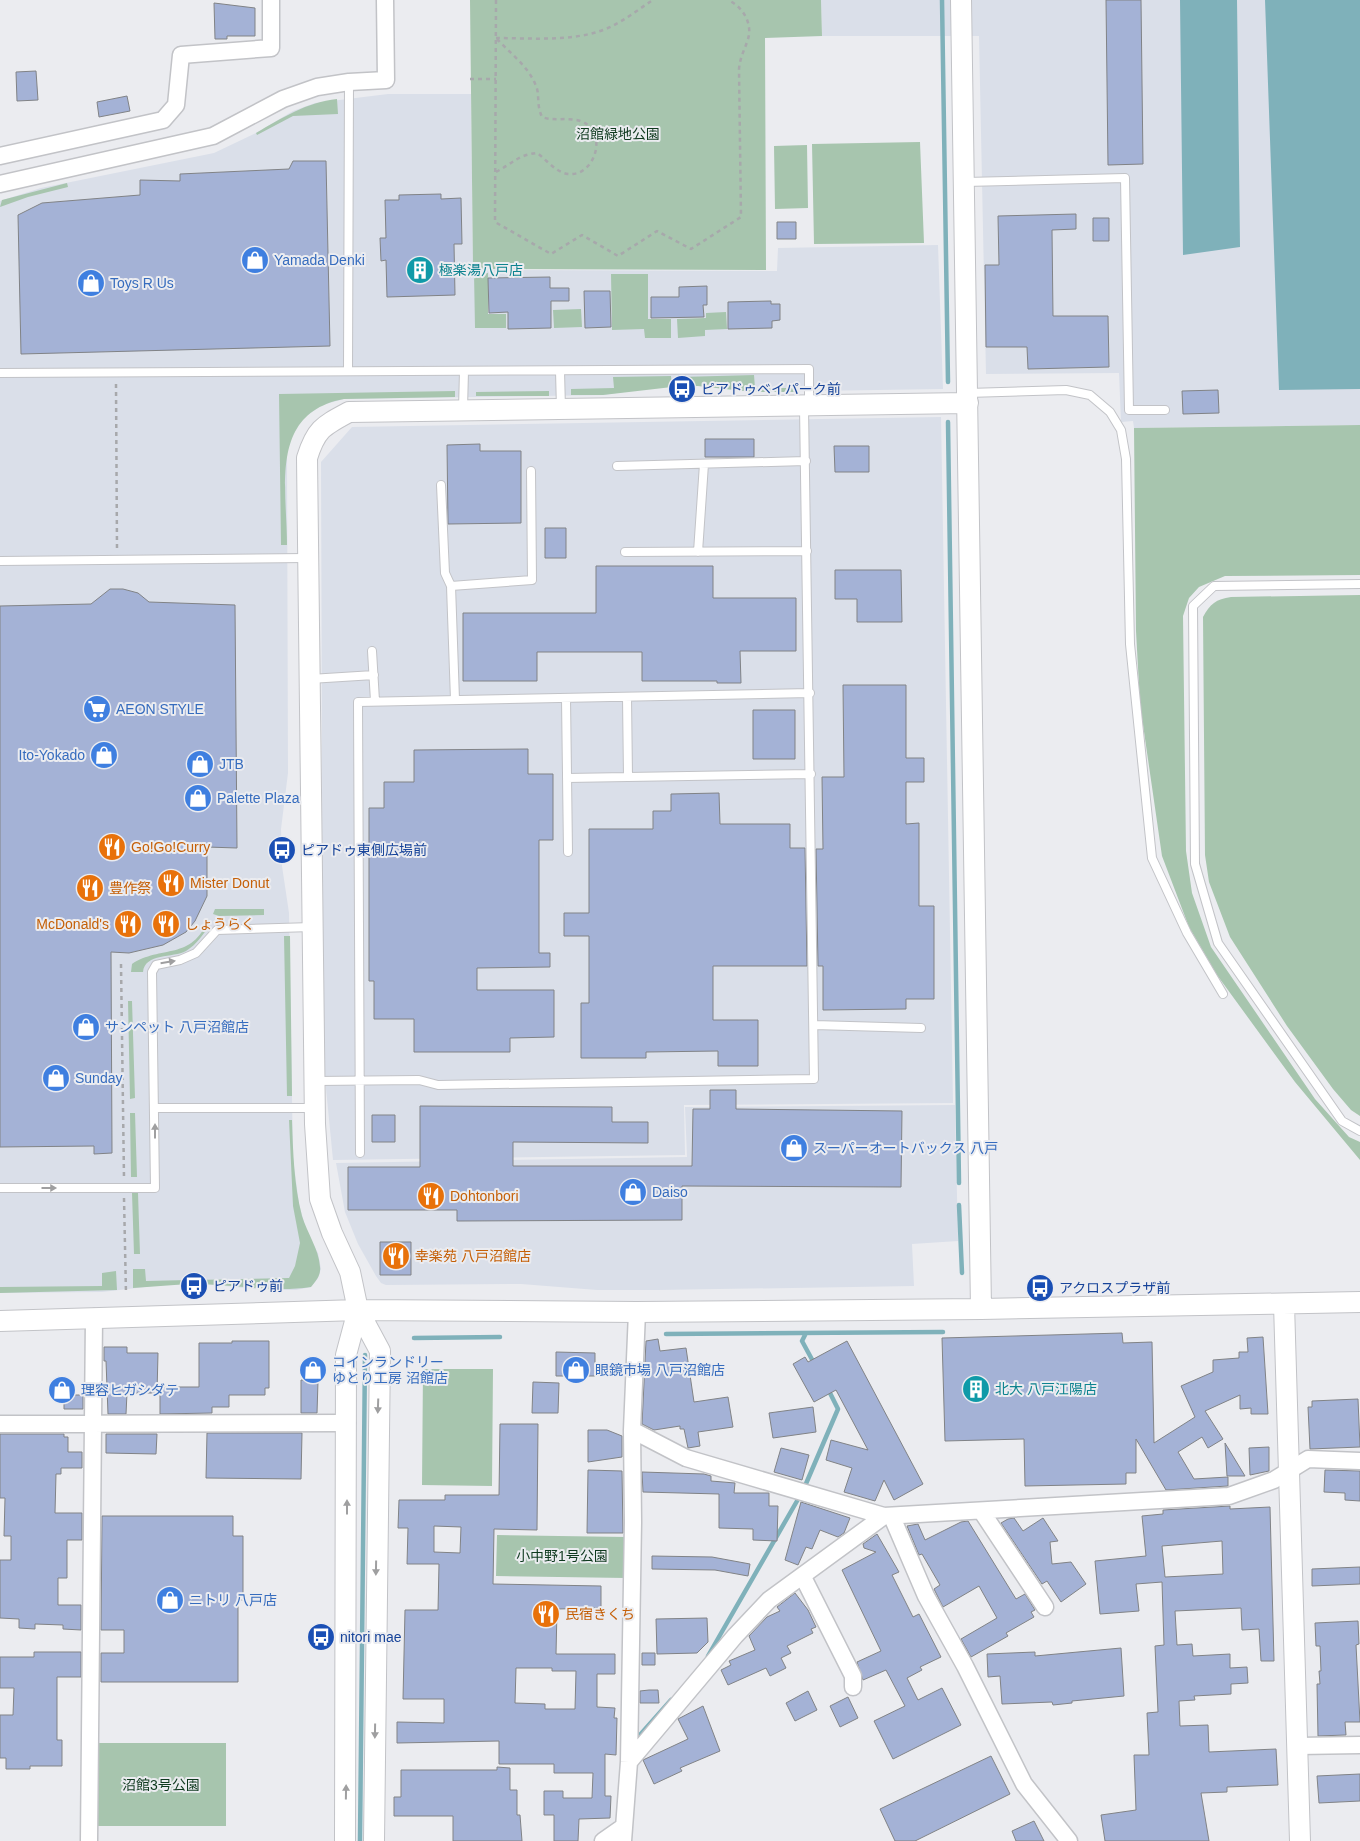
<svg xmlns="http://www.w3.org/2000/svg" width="1360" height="1841" viewBox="0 0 1360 1841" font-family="Helvetica,'Noto Sans JP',sans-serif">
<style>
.built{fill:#dadfe9}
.green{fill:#a7c5ae}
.water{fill:#7fb1ba}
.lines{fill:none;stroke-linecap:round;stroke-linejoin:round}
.stream{stroke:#7fb1ba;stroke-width:4.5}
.building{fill:#a4b2d6;stroke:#818386;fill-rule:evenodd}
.service-casing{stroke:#c2c3c7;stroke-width:10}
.minor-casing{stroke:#c2c3c7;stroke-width:19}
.tertiary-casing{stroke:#c2c3c7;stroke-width:22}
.path{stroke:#a7a8ab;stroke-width:2.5;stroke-dasharray:4 4;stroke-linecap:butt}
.service{stroke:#fff;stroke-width:8}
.minor{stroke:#fff;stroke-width:16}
.tertiary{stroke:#fff;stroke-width:20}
.oneway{fill:#9f9fa0}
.labels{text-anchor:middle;stroke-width:4;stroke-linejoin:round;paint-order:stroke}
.park-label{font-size:14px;fill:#0e391e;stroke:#ebecf0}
.shop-label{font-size:14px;fill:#366cbe;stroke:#ebecf0;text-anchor:start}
.culture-label{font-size:14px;fill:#0d838f;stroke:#ebecf0;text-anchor:start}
.transit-label{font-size:14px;fill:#164399;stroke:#ebecf0;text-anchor:start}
.food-label{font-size:14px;fill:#c56008;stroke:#ebecf0;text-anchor:start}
</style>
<rect width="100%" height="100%" fill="#ebecf0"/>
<path class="built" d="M821 0H1360V425L1134 428 1133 421 1121 422 1119 373 986 374 979 36H822Z
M388 94H471L473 270 777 271 778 248 938 245 943 389 753 392 698 386 659 387 603 395 344 399 322 405 302 419 289 441 287 451 288 773 281 829 282 866 289 913 293 1158 299 1204 307 1233 318 1253 321 1269 318 1278 311 1287 296 1290H264L205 1284 162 1285 102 1292 0 1293V201L41 188 214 153 256 133 293 111 315 103Z
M941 417 953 1103 684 1105 685 1155 333 1160 323 1058 321 462 352 427Z
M955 1105 958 1241 912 1244 914 1286 658 1290H597L521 1284 386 1285 381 1283 376 1276 358 1244 345 1212 336 1163 687 1157 685 1107Z"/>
<path class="green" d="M470 0H821L822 36 765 38 766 270 473 269Z
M337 99 338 114 293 116 257 135 256 133C282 118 307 102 337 99Z
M920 142 924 243 814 244 812 144Z
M807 145 808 208 775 209 774 146Z
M67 183 68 187 28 197 0 207 2 200Z
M474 273H488V314H506V328H475Z
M611 274H648V319H671V338H645L644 329 612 330Z
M581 309 582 327 554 328 553 310Z
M726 312 727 329 705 330V336L678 338 677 319 706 318V313Z
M754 375 755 388H797V392H753L698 386H681L680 377Z
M671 376 672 387 603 395H571V389L614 388 613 377Z
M455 391V397L344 399C269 413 287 488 287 545H281L279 394Z
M549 391V396H476V392Z
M1360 425V575L1225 576 1199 587 1189 598 1183 616 1186 851 1192 893 1211 947 1315 1099 1349 1137 1360 1142V1160L1295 1082 1217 975 1189 927 1162 856 1140 704 1136 631 1134 428Z
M1360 595V1116L1351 1110 1333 1089 1287 1026 1230 937 1209 882 1205 855 1203 617C1210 604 1216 599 1231 597Z
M215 909H264V915L219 916 213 914Z
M208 919 210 924C203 935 197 944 186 951 173 958 145 953 143 972H131L132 964C160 945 193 961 208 919Z
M284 936H290L292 1096H287Z
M128 1001H132L135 1098 130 1099Z
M130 1113H135L137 1177H131Z
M289 1120H292C293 1152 294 1185 302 1216 307 1233 319 1249 320 1267 321 1275 316 1281 311 1287 272 1293 234 1284 194 1284L195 1280 289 1278 295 1266 300 1243 293 1206Z
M132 1193H138L140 1254H134Z
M133 1269H145L146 1281 188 1280V1284L133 1288Z
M116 1271 117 1290 0 1293V1287L102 1286V1273Z
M423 1369H493L492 1486 422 1485Z
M497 1535 627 1537 626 1578 496 1576Z
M96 1743H226V1826H95Z"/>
<path class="water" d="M1180 0H1237L1240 247 1183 255Z
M1265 0H1360V389L1279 390Z"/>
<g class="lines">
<path class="stream" d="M942 0 948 382
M948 422 959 1183
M959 1205 962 1273
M806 1333 802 1341 815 1365
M666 1334 943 1332
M414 1338 500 1337
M805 1486 838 1409 828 1389
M708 1656 797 1501
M639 1736 671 1700
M360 1841 365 1355"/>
</g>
<path class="building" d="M1106 0H1141L1143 164 1108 165Z
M214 3 255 8V36H227V39H215Z
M36 71 38 100 17 101 16 72Z
M127 96 130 111 99 117 97 102Z
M293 161H326L330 346 21 354 18 215 42 203 140 195V180L180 181V174L289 169Z
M441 194V199L461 198 462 244H454L455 295 387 297 386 260 381 261 380 238H386L385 200H399V195Z
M1076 214V229L1052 230 1053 316H1108L1109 367 1028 369 1027 347H986L985 265H999L998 216Z
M1093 218H1109V241H1093Z
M777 222H796V239H777Z
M550 277V288H569V301H551V328L508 329V312L489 313 488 278Z
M707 286V305H703L704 317 651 318V297H679V287Z
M584 291H610L611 327 585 328Z
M771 301V304H780V320L772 321V328L728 329V302Z
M1218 390 1219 413 1183 414 1182 391Z
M705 439H754V457H705Z
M480 444V451H521V523L448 524 447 445Z
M834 446H869V472H835Z
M545 528H566V558H545Z
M596 566H713V598H796V651H740L741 683H717V681H642V652H537V681H463V613H596Z
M835 570H901L902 622H857V599H835Z
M110 589H123L138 593 149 602 235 605 237 848 207 847V896L195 921 186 932 163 945 129 953 111 952 112 1153 94 1154V1146L0 1147V606L91 604Z
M843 685H906V758H924V782H906V824L919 823V906H934V999H906V1009L823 1010V966H818L816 849H823L822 777H844Z
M753 710H795V759H753Z
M528 749V774H553V840H539V953H550V967L477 968V990H554V1037L510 1038V1052H414V1019H374V981H369V808H384V782H414V750Z
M719 793 720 824H790V848H805L807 966H713V1020H758V1066H718V1051L646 1052V1058H581V1003H589V936H564V913H589V829H653V811H671V794Z
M710 1090H736V1109L902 1111 901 1187 682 1186V1220L457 1221V1210H348V1167H420V1106L612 1107V1122H648V1143L513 1142V1166H692L693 1109H710Z
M372 1115H395V1142H372Z
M380 1242H411V1275H380Z
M1122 1333 1123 1343 1152 1342 1154 1443 1195 1417 1181 1386 1213 1372V1360L1239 1358V1352H1248L1247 1338 1263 1337 1268 1414H1251V1408L1240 1409V1395L1205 1411 1223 1439 1208 1448 1202 1437 1178 1452 1194 1479 1228 1477V1486L1166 1490 1136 1439V1473H1126V1484L1025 1486 1024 1439 945 1441 942 1338Z
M658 1339 660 1351 686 1348 694 1402 728 1397 733 1427 698 1432 700 1446 688 1448 684 1429H680V1426L654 1430 642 1424 646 1341Z
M232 1341H269V1388H265V1395H229V1407H212V1413L160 1414V1387H199V1343H232Z
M847 1341 923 1484 894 1500 884 1480 875 1501 844 1492 852 1468 826 1460 831 1440 868 1450 836 1390 814 1402 793 1364 805 1357 808 1362Z
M104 1347H127V1353H158L157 1393H127L126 1414H108L106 1361H104Z
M556 1352 595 1353V1376H556Z
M301 1380 318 1381 317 1413H301Z
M533 1382 559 1383 558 1413H532Z
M64 1395H83V1409H64Z
M1358 1399 1360 1447 1310 1449 1308 1407H1312V1401Z
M813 1407 816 1432 773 1438 769 1413Z
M500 1424H538L537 1530 494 1529 493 1584 601 1586V1608L557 1609 556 1654H615V1674H597V1707L615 1708 614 1718H617L616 1755 605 1754V1796H611L610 1818 579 1819 578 1841H554V1815H544V1791H563V1798H592L593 1773H554V1764H499V1741L397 1743V1722L444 1723V1699H403L405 1610H438L439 1564H407L408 1528H398L399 1500H445V1495H499ZM434 1526 461 1527 460 1553 434 1552ZM516 1668H552V1671H576L575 1709H545V1704L515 1703Z
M588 1430H607L622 1436V1457L588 1462Z
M207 1433H302L301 1479 206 1478Z
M0 1434H64V1437H68V1452H82V1468H61V1474H56L55 1513H82V1540H67V1578H58V1605H81V1630L63 1629V1625L35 1624V1629L19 1628V1619L0 1618V1560H11V1536H4L5 1498H0Z
M106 1434H157L156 1454 106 1453Z
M1225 1443 1245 1476H1227Z
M1269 1447V1471L1250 1475 1249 1448Z
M781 1448 809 1455 802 1480 774 1472Z
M588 1470 622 1471 623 1533H587Z
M1325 1470 1360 1471V1501L1345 1500V1493L1324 1492Z
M642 1472 704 1474 711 1476V1481L735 1483 734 1493H769V1506H778L777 1541 753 1540V1529L719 1528V1494L643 1492Z
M801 1502 850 1518 844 1533 838 1537 820 1530 812 1549 806 1547 798 1565 785 1560Z
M1230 1506V1509L1270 1507 1274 1661H1261L1259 1629 1242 1630 1241 1608 1175 1611 1177 1645 1192 1644 1193 1656 1230 1654V1668L1247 1667 1248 1683 1231 1684V1694L1194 1696 1195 1700 1179 1701 1180 1726 1208 1725 1209 1752 1276 1749 1278 1785 1227 1787V1792L1201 1793 1209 1841H1105L1101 1815 1136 1810 1134 1755H1149L1147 1713 1158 1712 1155 1646 1164 1645 1162 1582 1136 1584 1139 1611 1100 1614 1095 1561 1146 1556 1142 1516 1163 1514V1510ZM1222 1541 1223 1574 1165 1577 1162 1546Z
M102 1516H233V1536H243V1600H238V1682H101V1653H124V1630H101Z
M1014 1518 1023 1531 1043 1518 1058 1541 1050 1542 1052 1564 1071 1562 1086 1584 1061 1602 1047 1581 1042 1584 1001 1523 1008 1519Z
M968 1521 1016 1599 1025 1594 1035 1610 1031 1612 1034 1617 1006 1633 1008 1636 971 1657 961 1639 997 1618 979 1586 943 1607 934 1589 940 1585 922 1554 919 1555 907 1526 918 1524 925 1540 961 1522Z
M877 1534 899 1572 892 1575 913 1617 919 1614 941 1657 920 1667 922 1670 907 1678 918 1700 942 1688 961 1725 893 1759 874 1721 905 1706 886 1670 863 1680 857 1662 881 1651 842 1570 876 1552 864 1548 863 1544Z
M652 1556 712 1557 750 1564 748 1576 715 1570 652 1569Z
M1360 1567V1584L1312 1586V1569Z
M795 1593 808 1610 816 1627 811 1629 813 1633 787 1646 791 1653 781 1658 786 1668 770 1676 766 1668 728 1685 721 1670 731 1665 729 1661 755 1650 749 1636 767 1617 780 1611 777 1607Z
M707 1618 708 1642 697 1653 657 1654 656 1619Z
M1358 1621 1359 1644 1356 1645 1360 1722H1345L1346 1735 1318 1736 1317 1684H1320L1319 1671H1321L1320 1646H1316L1315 1623Z
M1121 1648 1124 1696 1072 1701V1703L1053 1705 1052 1702 1002 1704 1000 1676 988 1677 987 1654 1035 1652V1656Z
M34 1652H81V1677H57V1740H62V1766H30V1769H6V1758H0V1715H13L14 1688H0V1657H34Z
M642 1653H655V1665H642Z
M649 1690H658L659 1703H640V1691Z
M808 1691 817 1710 795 1721 786 1703Z
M848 1697 858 1718 840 1727 830 1706Z
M703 1706 720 1751 680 1768 682 1771 654 1784 643 1760 688 1739 678 1719Z
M991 1756 1010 1794 915 1841H895L880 1809Z
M497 1767 510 1768V1790H517V1815H520L522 1841H453V1816H394V1797H401V1770H497Z
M1360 1774V1801L1319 1803 1317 1776Z
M1034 1821 1044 1841H1016L1012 1831Z"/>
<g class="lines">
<g class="service-casing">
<path id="service" d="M965 182 1125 178 1129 410H1165
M348 371 349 82
M560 371 561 409
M0 373 809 369V404
M968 393 1066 390 1090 395 1110 412 1121 430 1126 459 1130 644 1152 858 1187 933 1223 994
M463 409 464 371
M617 466 806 461
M441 485 445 573 451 586 455 700
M625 552 807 551
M698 552 704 464
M0 561 307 558
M1360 584 1214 586 1193 606 1195 864 1218 943 1342 1121 1360 1131
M451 586 532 580 531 471
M372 651 375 701
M310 679 374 675
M627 697 628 777
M566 698 568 852
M567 778 811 774
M814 1025 921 1028
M316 1081 419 1080 438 1085 814 1079 804 407
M154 1108H314
M360 1153 358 702 810 693
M0 1188H155L152 972 156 965 180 960 196 953 217 930 312 927"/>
</g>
<g class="minor-casing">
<path id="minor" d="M0 156 163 120 176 105 181 55 271 48V0
M0 184 213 136 283 99 317 87 349 82 386 80 385 0
M0 1424 347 1423
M632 1430 686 1458 884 1516 1229 1496 1274 1480 1308 1459 1360 1461
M982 1512 1045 1607
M892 1517 926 1596 965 1666 1024 1784 1069 1841
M803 1577 853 1676V1687
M1298 1746 1360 1745
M629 1762 735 1636 769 1600 884 1516
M89 1841 94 1317
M603 1841 623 1827
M623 1841 629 1762 633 1522 632 1430 637 1312"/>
</g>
<g class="tertiary-casing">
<path id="tertiary" d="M961 0 981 1309
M1284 1304 1300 1841
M0 1321 358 1310 637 1312 981 1309 1360 1302
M345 1841 346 1355 358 1310
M374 1841 380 1351 358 1310 350 1272 332 1233 320 1199 315 1124 307 458C316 429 323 426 349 412L968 403"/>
</g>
<path class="path" d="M496 0 495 222 551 254 582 235 618 256 657 231 691 249 741 217 739 69C740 57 745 49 748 39 753 23 742 6 728 0
M496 38C530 38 570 42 603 30 622 23 637 10 653 0
M470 79H496
M496 172C513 163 518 155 537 153 547 160 555 172 568 174 595 177 608 133 583 122 569 116 555 122 542 117 536 104 540 95 536 86 529 67 510 53 497 39
M116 384 117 549
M121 964 124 1178
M124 1198 126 1294"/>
<use href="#service" class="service"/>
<use href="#minor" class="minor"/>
<use href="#tertiary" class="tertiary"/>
</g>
<defs><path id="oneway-solid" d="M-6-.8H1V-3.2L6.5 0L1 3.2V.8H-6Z" transform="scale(1.25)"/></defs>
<g class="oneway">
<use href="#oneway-solid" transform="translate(168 962) rotate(-9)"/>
<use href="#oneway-solid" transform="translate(155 1131) rotate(-90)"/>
<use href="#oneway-solid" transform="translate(49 1188)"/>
<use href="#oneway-solid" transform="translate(378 1406) rotate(92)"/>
<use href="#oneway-solid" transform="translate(347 1507) rotate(-90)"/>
<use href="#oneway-solid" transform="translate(376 1568) rotate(91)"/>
<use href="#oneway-solid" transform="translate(375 1731) rotate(91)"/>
<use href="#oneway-solid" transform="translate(346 1792) rotate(-89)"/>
</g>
<defs>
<g id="shop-disc" transform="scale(1.4375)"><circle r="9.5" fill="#3f7fe0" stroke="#ebecf0"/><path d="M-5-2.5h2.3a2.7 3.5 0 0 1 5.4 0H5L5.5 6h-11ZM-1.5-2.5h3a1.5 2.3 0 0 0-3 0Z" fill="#fff"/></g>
<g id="building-disc" transform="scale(1.4375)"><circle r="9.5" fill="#0f9aa8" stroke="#ebecf0"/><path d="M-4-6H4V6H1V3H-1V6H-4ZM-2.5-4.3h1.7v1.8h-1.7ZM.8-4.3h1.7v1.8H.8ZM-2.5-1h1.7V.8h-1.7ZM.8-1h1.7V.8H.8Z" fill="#fff"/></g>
<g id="bus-disc" transform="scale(1.4375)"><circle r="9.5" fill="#1a4fb4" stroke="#ebecf0"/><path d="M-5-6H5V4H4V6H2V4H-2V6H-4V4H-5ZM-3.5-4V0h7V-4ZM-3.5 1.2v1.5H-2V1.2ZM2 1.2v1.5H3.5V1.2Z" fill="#fff"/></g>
<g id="supermarket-disc" transform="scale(1.4375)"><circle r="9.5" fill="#3f7fe0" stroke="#ebecf0"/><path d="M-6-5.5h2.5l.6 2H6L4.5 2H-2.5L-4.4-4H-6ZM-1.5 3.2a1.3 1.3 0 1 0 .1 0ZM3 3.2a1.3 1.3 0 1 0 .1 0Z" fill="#fff"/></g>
<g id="restaurant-disc" transform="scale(1.4375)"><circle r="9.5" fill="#e8710a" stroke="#ebecf0"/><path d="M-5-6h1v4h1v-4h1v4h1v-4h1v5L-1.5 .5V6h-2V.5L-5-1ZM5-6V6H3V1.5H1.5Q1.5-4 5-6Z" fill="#fff"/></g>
</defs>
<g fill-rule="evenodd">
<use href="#shop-disc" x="255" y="260"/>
<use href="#building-disc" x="420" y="270"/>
<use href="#shop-disc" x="91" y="283"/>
<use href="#bus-disc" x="682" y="389"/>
<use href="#supermarket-disc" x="97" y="709"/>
<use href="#shop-disc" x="104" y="755"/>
<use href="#shop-disc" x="200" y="764"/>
<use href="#shop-disc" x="198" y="798"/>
<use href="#restaurant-disc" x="112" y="847"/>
<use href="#bus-disc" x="282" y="850"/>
<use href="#restaurant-disc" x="171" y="883"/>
<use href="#restaurant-disc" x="90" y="888"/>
<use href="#restaurant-disc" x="128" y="924"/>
<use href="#restaurant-disc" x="166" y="924"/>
<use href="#shop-disc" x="86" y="1027"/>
<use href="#shop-disc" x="56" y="1078"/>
<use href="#shop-disc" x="794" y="1148"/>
<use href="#shop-disc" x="633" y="1192"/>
<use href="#restaurant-disc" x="431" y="1196"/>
<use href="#restaurant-disc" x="396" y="1256"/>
<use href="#bus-disc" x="194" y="1286"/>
<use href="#bus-disc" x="1040" y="1288"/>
<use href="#shop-disc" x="313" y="1370"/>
<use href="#shop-disc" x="576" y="1370"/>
<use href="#building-disc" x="976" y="1389"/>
<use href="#shop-disc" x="62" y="1390"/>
<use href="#shop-disc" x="170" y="1600"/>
<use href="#restaurant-disc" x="546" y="1614"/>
<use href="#bus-disc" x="321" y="1637"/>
</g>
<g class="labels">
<g class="park-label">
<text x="618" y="139">沼館緑地公園</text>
<text x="562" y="1561">小中野1号公園</text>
<text x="161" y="1790">沼館3号公園</text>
</g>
<g class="shop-label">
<text x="274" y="265">Yamada Denki</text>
<text x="110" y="288">Toys R Us</text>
<text x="116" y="714">AEON STYLE</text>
<text x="85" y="760" text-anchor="end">Ito-Yokado</text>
<text x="219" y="769">JTB</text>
<text x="217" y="803">Palette Plaza</text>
<text x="105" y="1032">サンペット 八戸沼館店</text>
<text x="75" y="1083">Sunday</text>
<text x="813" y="1153">スーパーオートバックス 八戸</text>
<text x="652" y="1197">Daiso</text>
<text x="332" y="1367">コインランドリー<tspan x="332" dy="16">ゆとり工房 沼館店</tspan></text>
<text x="595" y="1375">眼鏡市場 八戸沼館店</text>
<text x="81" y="1395">理容ヒガシダテ</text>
<text x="189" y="1605">ニトリ 八戸店</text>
</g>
<g class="culture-label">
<text x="439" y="275">極楽湯八戸店</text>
<text x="995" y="1394">北大 八戸江陽店</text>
</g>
<g class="transit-label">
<text x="701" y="394">ピアドゥベイパーク前</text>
<text x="301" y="855">ピアドゥ東側広場前</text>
<text x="213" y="1291">ピアドゥ前</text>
<text x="1059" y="1293">アクロスプラザ前</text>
<text x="340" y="1642">nitori mae</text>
</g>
<g class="food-label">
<text x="131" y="852">Go!Go!Curry</text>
<text x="190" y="888">Mister Donut</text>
<text x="109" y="893">豊作祭</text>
<text x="109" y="929" text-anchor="end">McDonald's</text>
<text x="185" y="929">しょうらく</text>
<text x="450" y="1201">Dohtonbori</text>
<text x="415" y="1261">幸楽苑 八戸沼館店</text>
<text x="565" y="1619">民宿きくち</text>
</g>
</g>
</svg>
